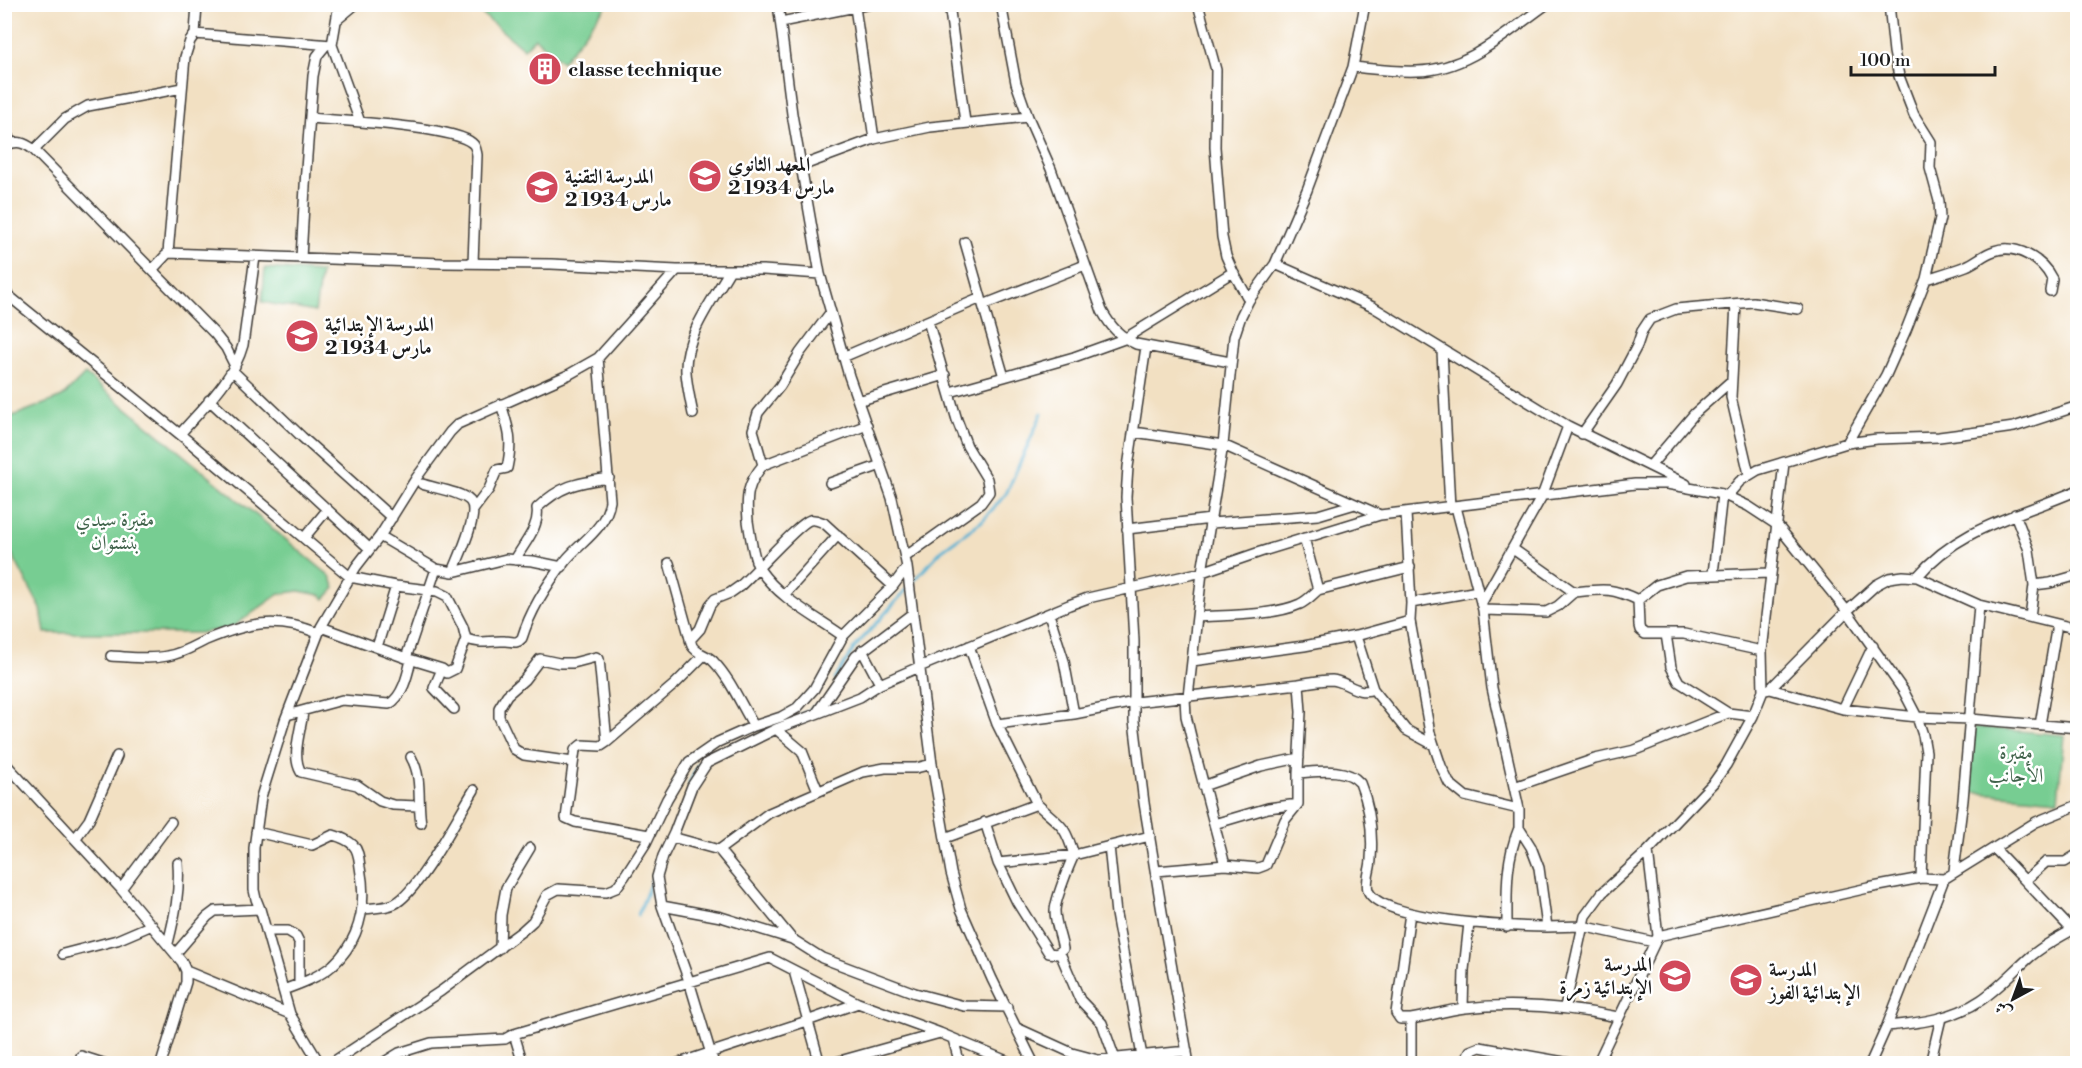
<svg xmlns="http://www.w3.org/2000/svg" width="2082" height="1068" viewBox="0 0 2082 1068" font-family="'Libre Bodoni',Amiri,serif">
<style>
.green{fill:#77cd92;stroke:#4a7457;stroke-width:1.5}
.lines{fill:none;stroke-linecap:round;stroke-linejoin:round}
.stream{stroke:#55b1d3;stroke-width:3}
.street-casing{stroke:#3c3935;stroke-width:12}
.street{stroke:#fff;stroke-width:9}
.labels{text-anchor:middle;stroke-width:5;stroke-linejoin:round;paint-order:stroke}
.poi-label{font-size:20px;font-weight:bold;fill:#1c1c1c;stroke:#fff;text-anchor:start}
.park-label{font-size:20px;fill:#40634b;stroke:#fff}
</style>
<rect width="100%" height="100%" fill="#fff"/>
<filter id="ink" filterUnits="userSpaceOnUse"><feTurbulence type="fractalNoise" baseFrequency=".0167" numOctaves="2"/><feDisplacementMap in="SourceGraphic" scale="12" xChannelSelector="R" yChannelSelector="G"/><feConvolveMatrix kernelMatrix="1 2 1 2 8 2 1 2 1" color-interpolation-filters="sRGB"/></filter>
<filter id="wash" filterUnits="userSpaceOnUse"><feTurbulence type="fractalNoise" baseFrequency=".008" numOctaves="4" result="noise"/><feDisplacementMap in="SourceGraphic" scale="24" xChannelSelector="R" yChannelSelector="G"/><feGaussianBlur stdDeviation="1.35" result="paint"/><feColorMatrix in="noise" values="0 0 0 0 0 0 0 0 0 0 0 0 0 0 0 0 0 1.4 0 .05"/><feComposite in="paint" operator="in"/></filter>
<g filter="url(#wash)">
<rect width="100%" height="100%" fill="#f2e0c2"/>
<path class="green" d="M471 5H607L562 62 535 38 524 49Z
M265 268 321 272 315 312 262 302Z
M85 374 330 576 335 588 325 599 320 595 299 591 279 594 231 628 199 633H45L41 609 5 541V419L62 397Z
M1974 727 2064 735 2058 800 1969 792Z"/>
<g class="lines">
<path class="stream" d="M911 584 942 550 982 521 1006 494 1042 413
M835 679 855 647 907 589
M798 717 817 705
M689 784 698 765 705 760
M638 915 654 874"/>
</g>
</g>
<g filter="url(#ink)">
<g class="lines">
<g class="street-casing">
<path id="street" d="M339 4 332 45 360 122
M778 4 792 114 820 274 849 376 892 498 907 567 932 764 951 873 961 909 992 979 1034 1064
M949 4 965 122
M1001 4 1016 83 1028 117
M1198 4 1216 70 1215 147 1222 237 1226 256 1233 272 1249 300
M855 7 874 139
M338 19 356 4
M781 22 870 4
M195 34 197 4
M1353 67C1374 69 1396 72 1417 71 1468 70 1507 32 1547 4
M310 118C340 121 453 126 472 143 476 146 476 150 477 155L473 263
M4 119 10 143
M4 146C17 140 24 142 34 150L214 333 226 348 235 366
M34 150 65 119 88 106 182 88
M801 166 874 139 930 127 1028 117 1051 169 1102 311C1111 327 1119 336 1136 344L1230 362
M965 242 981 298
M168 253 185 57 190 41 195 34 332 45
M301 258 306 169 313 76 317 56 326 45
M1275 264 1373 307 1568 426 1686 484
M152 270 168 253 442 263 551 264 677 270H763L820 274
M1926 279C1939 275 1953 271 1966 266 1976 262 1984 254 1994 251 2016 243 2043 260 2052 279L2050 291
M4 292 187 440 350 577 396 586 437 591 447 596 463 627 466 639 455 669 447 673 442 669 434 688 454 709
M1736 304 1731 397 1749 474
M983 305 1004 377 1074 357 1124 339 1233 272
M830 313 800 353 780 386 758 413 753 430 763 465C747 484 746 496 748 521 750 533 753 560 760 570 780 599 815 616 843 636
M1146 347 1128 467 1126 497 1134 641V721L1144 803 1163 918 1189 1064
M1442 351 1450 508
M843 357 981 298 983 305 1085 265
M233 371 302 437 392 518
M950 392 1004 377
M209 400 370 549
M858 401 945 375
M693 414C690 400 687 386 686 372 684 336 713 300 730 270
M1134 432 1223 445 1380 515 1635 484H1667L1722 494 1748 506 1777 525 1847 611 1903 690 1917 717 1923 735 1926 752 1921 878
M180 434C204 406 233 381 243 345L255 257
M1582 434 1617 384 1637 346 1642 331 1650 319 1676 309 1753 302 1798 309
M1847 443 1886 375 1906 330 1926 279 1940 218 1939 201 1930 168 1931 142 1914 115 1899 76 1894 52 1889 4
M763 465 867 425
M1650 466 1695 413 1731 381
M830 483 881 465
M1727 496 1740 481 1758 470 1847 443 1877 439 1939 437 1993 430 2014 427 2078 406
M1456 507 1478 591 1411 603 1410 621 1356 636 1373 689C1358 696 1346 681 1332 680 1321 680 1310 682 1299 684L1301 712 1298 773C1316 772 1346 766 1360 783 1370 807 1373 833 1371 859 1371 869 1365 881 1368 890 1377 921 1517 927 1547 927
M474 509 489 489 497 470 507 468C513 440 509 430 501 404
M1406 513 1411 603
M2015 514 2029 550 2034 585 2030 617
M1211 523 1318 515 1355 504
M1127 529 1211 519
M380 536 436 569 453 572C458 558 481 513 470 501 462 492 434 488 422 484
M304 538 327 510
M1304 538 1318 590
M1513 549 1574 592C1603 589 1611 587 1638 600L1639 626 1640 630 1645 634H1684L1762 651
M905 557 981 503 989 492 987 479 967 446 957 420 928 321
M515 560C524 543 540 527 537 508 561 485 577 483 609 478
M669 563 692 646C698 655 707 654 714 662 731 680 741 705 754 726
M453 572 506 559 533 561 562 567
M1713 574 1722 494
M1917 577C1960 526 2020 516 2078 490
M2034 585 2050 583 2078 575
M1478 591 1483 610 1492 688 1519 809V828L1531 847 1539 868 1547 927 1582 926 1654 942
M784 595 838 535
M1638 600 1657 585 1686 576 1770 573
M1481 604 1542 496 1568 426
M1483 610 1546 612 1558 606 1574 592
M913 613 856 656 816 714 776 729 707 763 692 786 674 833 663 856 657 877 662 906 721 917 792 939 822 958 915 993 964 1006 1007 1007
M1049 614 1064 661 1074 714
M1197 617C1226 615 1274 616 1300 604 1307 601 1312 595 1318 590L1410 567
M1410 621 1430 733 1441 766 1449 783 1465 796 1519 809
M321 627 406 658 442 669
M1666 634 1671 667 1679 682 1728 713 1753 716
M466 639C486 645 487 640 505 641 513 641 516 645 522 638 531 609 547 584 566 560 582 541 606 528 610 501L598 358
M690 640 700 629 710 605 715 599 730 593 740 586C753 575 799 523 810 520 816 519 819 521 824 523L893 586
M377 647 396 586
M862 650 880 684
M111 656C130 657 149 660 167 656 181 654 194 646 206 640 247 623 276 616 318 633
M406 658 436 569
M1192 661 1304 646 1356 636
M1373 689 1406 730 1434 745
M1770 689 1847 611 1876 585 1889 578 1903 576 1917 577 1979 605 2078 629
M1765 690 1770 689 1843 709 1917 717 1970 719 2078 728
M1188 697 1202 572 1223 445 1234 337 1241 316 1249 300 1275 264 1307 190 1353 67 1365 4
M1185 698 1186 716 1192 741 1225 865
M1843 709 1873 646
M303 712C301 730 291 756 301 772L357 785 380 801 393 805 418 806
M816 714 860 697 880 684 919 667 1069 605 1088 598 1202 572 1260 552 1380 515
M287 715 342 700 389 704C403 697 408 673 411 660
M997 724 1074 714 1135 702 1299 684
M2040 725 2057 624
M776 729 802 751 818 791
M411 757C423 778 417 800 421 823
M4 762 121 889 182 962 186 971V982L161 1064
M573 762 524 755 514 749 499 717V708L507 695 524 680 540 659 559 663H573L596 657 599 659 607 742
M1203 786 1261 766 1299 758
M1514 787 1595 759 1635 750 1728 713
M985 822 998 863 1017 902 1049 953 1057 954 1063 949C1061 937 1055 923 1055 911 1055 901 1069 865 1074 855 1064 822 1060 826 1037 804
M1214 824 1268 808 1298 804
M256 832 312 845 333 835C340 837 348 840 353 845 359 851 359 860 360 867 367 904 362 938 333 965 319 977 300 984 283 990
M649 835 575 822 566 818 575 750 581 745 601 746 607 742 675 684 703 656
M672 837 719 850
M945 838 1037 804 997 724 969 646
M75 839 89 820 117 756
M1109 846 1116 914 1142 1056
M1994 848 2072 930
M998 863 1074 855 1150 836
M1156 871 1225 865 1258 868 1266 865 1285 820 1298 804V773
M1954 871 1963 800 1979 605
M2026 880 2046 862H2065L2078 854
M121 889 171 822
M662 906 689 981 714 1064
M362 909C372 908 385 908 394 904 418 893 458 816 474 790
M1410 913 1396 1013 1400 1019H1411V1064
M1507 927C1507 891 1505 862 1519 828
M266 931H288L296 936 299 942V984
M1658 936 1648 851 1714 782 1726 765 1753 716 1763 691 1762 651 1784 463
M792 939 719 850 769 813 863 772 885 768H916L932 764
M168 943C175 916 180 891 178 863
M500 948 501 915 506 888 530 848
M176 953 207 917 215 911 260 909
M1060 953 1080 1000 1102 1023 1115 1059
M63 954 117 940 152 925
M186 971 290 1014
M794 971 820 1064
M1565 1007 1585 916 1602 893 1648 851
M1463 1008 1464 970 1469 923
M1411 1019C1429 1016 1447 1010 1465 1008 1517 1002 1567 1007 1618 1017
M1887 1026C1919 1023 1953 1019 1981 1000 1999 988 2013 972 2030 957 2044 945 2061 936 2078 927
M1017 1028 1072 1053 1098 1060 1187 1051
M514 1034 523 1064
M953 1039 960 1064
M81 1056 106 1064
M320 1064 290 1014 260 909 256 899 254 890V848L261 797 285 720 321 627 356 567 380 536 417 477 450 432 458 424 568 375 598 358 677 270
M330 1064 441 991 522 931 533 921 547 895 558 889 606 892 616 888 624 877 646 843 667 799 689 762 718 742 754 726 781 717 797 708 814 689 843 636 893 586 907 567
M381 1064 399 1053 431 1043 505 1039 514 1034 770 958 858 1003 940 1033 1014 1064
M676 1064 807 1021 858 1003
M829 1064 940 1033
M1463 1064 1470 1051 1480 1047 1575 1064
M1597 1064 1658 936 1868 888 1921 878 1944 879 2036 822 2078 805
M1870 1064 1887 1026 1944 879
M1930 1064 1941 1018"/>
</g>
<use href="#street" class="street"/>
</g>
</g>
<defs>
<g id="building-disc" transform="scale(1.725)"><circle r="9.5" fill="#d1495b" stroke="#fff"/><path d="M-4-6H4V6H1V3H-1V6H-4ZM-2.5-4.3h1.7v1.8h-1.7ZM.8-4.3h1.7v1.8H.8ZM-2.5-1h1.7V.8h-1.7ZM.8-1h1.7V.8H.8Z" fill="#fff"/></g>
<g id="school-disc" transform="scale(1.725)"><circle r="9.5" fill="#d1495b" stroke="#fff"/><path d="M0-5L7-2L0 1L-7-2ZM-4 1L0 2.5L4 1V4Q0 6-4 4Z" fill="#fff"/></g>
</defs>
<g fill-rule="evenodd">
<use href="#building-disc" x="545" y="69"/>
<use href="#school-disc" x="705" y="176"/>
<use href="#school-disc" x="542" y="187"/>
<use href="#school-disc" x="302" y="336"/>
<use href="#school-disc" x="1675" y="976"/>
<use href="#school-disc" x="1746" y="980"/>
</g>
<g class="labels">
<g class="poi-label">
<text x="568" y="76">classe technique</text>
<text x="728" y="171">المعهد الثانوي<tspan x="728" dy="23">2 مارس 1934</tspan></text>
<text x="565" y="183">المدرسة التقنية<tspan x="565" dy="23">2 مارس 1934</tspan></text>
<text x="325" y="331">المدرسة الإبتدائية<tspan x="325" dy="23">2 مارس 1934</tspan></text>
<text x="1652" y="971" text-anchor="end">المدرسة<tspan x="1652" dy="23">الإبتدائية زمرة</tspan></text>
<text x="1769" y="976">المدرسة<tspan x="1769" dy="23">الإبتدائية الفوز</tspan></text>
</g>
<g class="park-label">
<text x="115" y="526">مقبرة سيدي<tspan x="115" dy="23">بنشتوان</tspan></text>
<text x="2016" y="759">مقبرة<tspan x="2016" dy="23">الأجانب</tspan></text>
</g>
</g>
<rect width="2082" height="1068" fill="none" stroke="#fff" stroke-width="24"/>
<g transform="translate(2013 999) rotate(221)" stroke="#ffffff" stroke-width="4.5" paint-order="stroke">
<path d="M0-4.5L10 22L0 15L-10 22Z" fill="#1c1c1c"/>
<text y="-9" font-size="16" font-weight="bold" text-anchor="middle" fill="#1c1c1c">ش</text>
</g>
<path d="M1851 66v9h144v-9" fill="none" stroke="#1c1c1c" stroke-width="3"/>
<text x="1860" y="66" font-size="18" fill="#1c1c1c" stroke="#ffffff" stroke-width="4.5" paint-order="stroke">100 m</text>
</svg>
